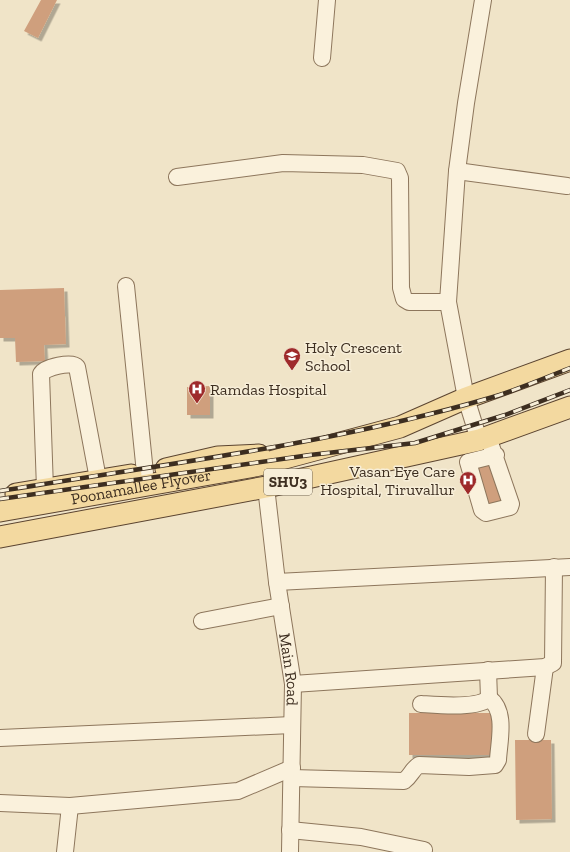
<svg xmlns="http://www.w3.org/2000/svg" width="570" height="852" viewBox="0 0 570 852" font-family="'Zilla Slab',serif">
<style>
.building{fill:#cf9f7d;filter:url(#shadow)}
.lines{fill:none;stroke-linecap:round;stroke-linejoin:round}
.minor-casing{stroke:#8d765c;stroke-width:18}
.major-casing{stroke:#5b4430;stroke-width:23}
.minor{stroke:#faf1dc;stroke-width:16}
.major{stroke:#f3d9a0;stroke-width:21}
.rail-casing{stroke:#3d2e20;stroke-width:4.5}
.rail{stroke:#f7eed8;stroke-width:3;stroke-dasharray:9;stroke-linecap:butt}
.labels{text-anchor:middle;stroke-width:3;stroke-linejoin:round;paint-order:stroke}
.shield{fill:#f7eed8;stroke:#756857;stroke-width:1}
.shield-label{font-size:15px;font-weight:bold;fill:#3d2e20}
.poi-label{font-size:16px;fill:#3d2e20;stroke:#f7eed8;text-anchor:start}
.street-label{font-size:16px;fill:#3d2e20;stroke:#f7eed8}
</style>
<defs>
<filter id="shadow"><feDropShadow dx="3.5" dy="3.5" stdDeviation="0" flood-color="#0004"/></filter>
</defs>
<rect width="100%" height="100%" fill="#f0e4c8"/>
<path class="building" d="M41 0H57L38 38 24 31Z
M64 288 66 344 44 345 45 361 16 362 15 338H0V290Z
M210 386V415H187V387Z
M495 460 506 500 482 505 473 466Z
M409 713H496V755H409Z
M515 740H551L552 819 516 820Z"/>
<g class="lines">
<g class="minor-casing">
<g id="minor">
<path d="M322 58 327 0"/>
<path d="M457 171 567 186"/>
<path d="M177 177 283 163 363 165 397 171 400 178 401 288 404 299 409 302H448"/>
<path d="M126 286 145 473"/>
<path d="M488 437 511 504 510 507 486 513 482 510 468 462 496 455"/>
<path d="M479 440 466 398 448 302 457 171 466 103 483 0"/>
<path id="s1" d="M266 487 277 582 293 684 290 852"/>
<path d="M45 489 41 374C45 367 72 361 77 367L98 479"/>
<path d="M277 582 570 567"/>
<path d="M202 621 281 606"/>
<path d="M293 684 545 667 553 663 554 567"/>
<path d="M421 704C437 705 478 709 489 698L488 670"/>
<path d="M536 734 545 667"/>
<path d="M0 738 292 725"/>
<path d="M292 778 404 781C411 776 412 769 419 765L469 767 495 765 498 760C499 741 507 711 489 698"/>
<path d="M0 803 70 806 238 791 292 768"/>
<path d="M290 830 361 837 424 850"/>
<path d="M65 852 70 806"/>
</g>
</g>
<g class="major-casing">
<g id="major">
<path d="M166 469 218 457 259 455"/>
<path d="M16 494 131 475"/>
<path id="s2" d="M0 511 255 466 400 427 466 398 570 360"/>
<path d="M0 537 266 487 479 440 570 407"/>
</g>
</g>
<use href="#minor" class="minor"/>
<use href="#major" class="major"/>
<g class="rail-casing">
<path id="rail" d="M0 491C165 464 333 444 493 397 519 389 545 378 570 368
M0 499 310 455 415 443 505 415 570 390"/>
</g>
<use href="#rail" class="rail"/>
</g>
<defs>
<g id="school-pin" transform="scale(0.9)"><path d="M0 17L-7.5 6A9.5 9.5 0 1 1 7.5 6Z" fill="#9e2a2b" stroke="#f7eed8"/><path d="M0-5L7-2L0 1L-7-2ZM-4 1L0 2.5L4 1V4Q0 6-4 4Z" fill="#fff"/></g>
<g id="hospital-pin" transform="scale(0.9)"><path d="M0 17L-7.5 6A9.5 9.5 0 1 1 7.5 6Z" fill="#9e2a2b" stroke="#f7eed8"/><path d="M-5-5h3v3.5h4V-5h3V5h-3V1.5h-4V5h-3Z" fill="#fff"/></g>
</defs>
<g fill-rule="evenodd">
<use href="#school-pin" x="292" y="356"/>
<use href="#hospital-pin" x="197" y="389"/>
<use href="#hospital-pin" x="468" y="480"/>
</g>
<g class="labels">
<rect class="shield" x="264" y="469" width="48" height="26" rx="3"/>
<g class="shield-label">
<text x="288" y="487">SHU3</text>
</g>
<g class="poi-label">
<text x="305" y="353">Holy Crescent<tspan x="305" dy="18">School</tspan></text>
<text x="210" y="395">Ramdas Hospital</text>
<text x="455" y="477" text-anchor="end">Vasan Eye Care<tspan x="455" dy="18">Hospital, Tiruvallur</tspan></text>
</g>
<g class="street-label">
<text dy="6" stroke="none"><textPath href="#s2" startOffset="143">Poonamallee Flyover</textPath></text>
<text dy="6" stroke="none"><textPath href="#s1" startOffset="184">Main Road</textPath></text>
</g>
</g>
</svg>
